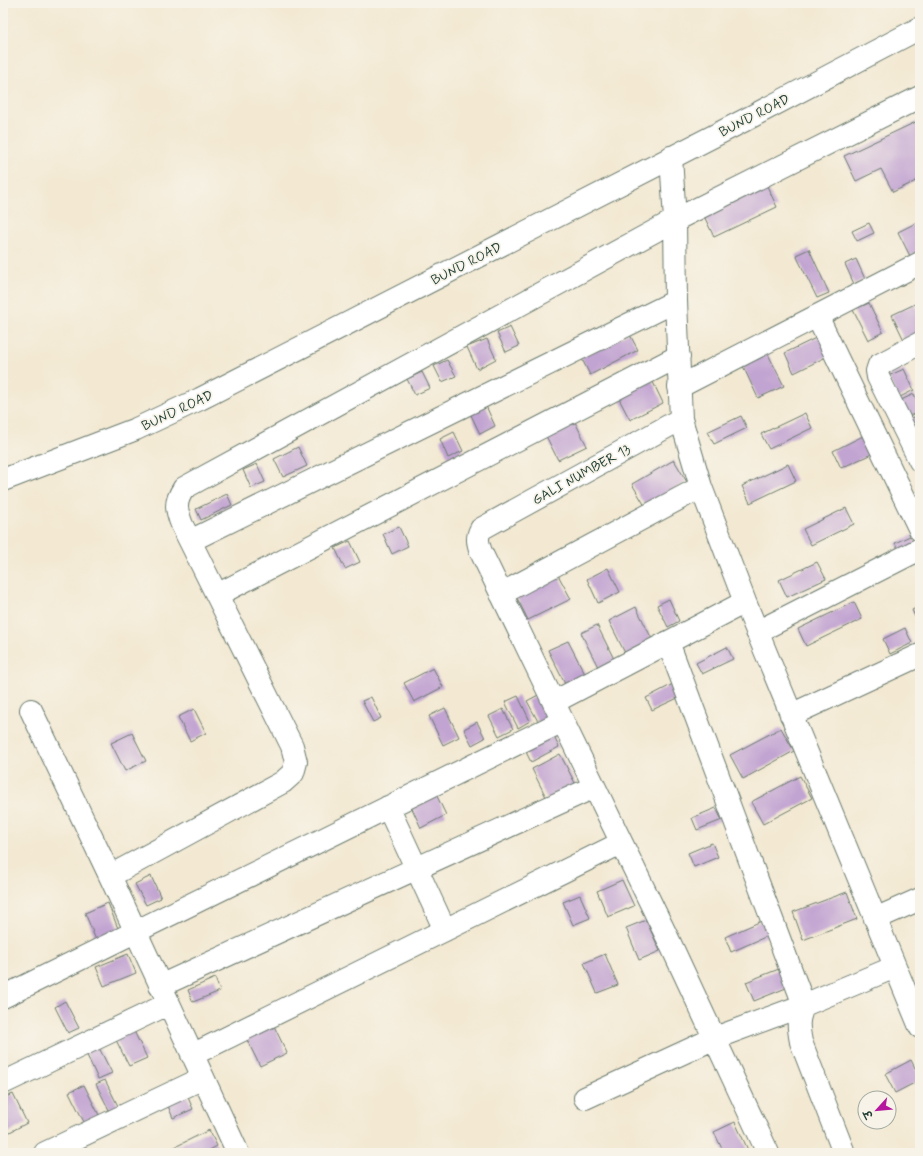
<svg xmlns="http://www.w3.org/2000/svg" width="923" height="1156" viewBox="0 0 923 1156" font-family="Mynerve,'Playpen Sans Deva',sans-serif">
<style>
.building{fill:#c2a4d2}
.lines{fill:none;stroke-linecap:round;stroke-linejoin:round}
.street-casing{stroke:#69796c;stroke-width:24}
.secondary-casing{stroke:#69796c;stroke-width:24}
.street{stroke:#fff;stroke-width:22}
.secondary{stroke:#fff;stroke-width:22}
.labels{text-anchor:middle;stroke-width:3.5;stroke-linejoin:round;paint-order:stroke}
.street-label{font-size:14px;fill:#1f3d34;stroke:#f7f3e8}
</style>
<rect width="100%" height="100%" fill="#f7f3e8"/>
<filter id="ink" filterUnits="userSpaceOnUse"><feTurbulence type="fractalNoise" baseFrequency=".025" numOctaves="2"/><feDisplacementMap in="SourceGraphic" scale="8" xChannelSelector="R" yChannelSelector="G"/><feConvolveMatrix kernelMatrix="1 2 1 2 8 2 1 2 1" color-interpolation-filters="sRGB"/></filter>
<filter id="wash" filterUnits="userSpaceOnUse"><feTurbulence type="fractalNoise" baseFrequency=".012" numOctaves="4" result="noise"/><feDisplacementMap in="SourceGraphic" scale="16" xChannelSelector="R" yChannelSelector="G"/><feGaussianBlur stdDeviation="0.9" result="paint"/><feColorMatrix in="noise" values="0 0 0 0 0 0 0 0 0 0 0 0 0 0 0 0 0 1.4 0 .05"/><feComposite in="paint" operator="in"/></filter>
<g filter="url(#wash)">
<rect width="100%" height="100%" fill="#f3e9d3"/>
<g id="blocks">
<path class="building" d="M920 120V179L893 192 881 169 856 181 844 156Z
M766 184 777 207 714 237 703 214Z
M920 221V251L910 256 898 232Z
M869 223 874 233 857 241 852 231Z
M809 249 829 293 817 298 796 255Z
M856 259 865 279 854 284 845 264Z
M869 303 883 332 868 340 853 310Z
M915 304 920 314V333L904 340 892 315Z
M510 327 519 346 506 352 497 333Z
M629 333 638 350 590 375 581 357Z
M822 335 832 354 794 373 785 353Z
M487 339 496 359 477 369 467 347Z
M767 352 784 386 758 398 742 364Z
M447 360 456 376 442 382 434 366Z
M904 369 914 390 898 398 888 376Z
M422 372 430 388 415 395 407 379Z
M652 380 663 403 630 420 618 397Z
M914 394 920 407V411L907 417 899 401Z
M486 406 495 426 480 434 470 413Z
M805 413 812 428 769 449 761 434Z
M920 414V434L917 435 910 419Z
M741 416 747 428 714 444 707 432Z
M575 422 587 446 558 460 546 436Z
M454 432 463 451 448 458 440 439Z
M867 434 876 452 841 468 833 451Z
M298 447 307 466 283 477 274 459Z
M674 460 687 482 645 506 632 484Z
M257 464 265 482 251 488 243 470Z
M788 464 796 481 750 503 742 486Z
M227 494 232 505 201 520 196 509Z
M846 508 854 524 811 545 803 529Z
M399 527 408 546 392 554 383 534Z
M912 535 918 548 902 556 895 543Z
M350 541 360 562 345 569 335 548Z
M817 562 826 579 787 597 779 580Z
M608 568 620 592 598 603 587 579Z
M558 575 571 599 528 620 516 596Z
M669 599 679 621 668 627 657 605Z
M854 602 862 619 806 646 798 629Z
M920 606V627L912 610Z
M636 607 654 643 627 657 609 621Z
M597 625 617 665 601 673 581 633Z
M905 628 912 643 890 654 883 639Z
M568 641 587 678 567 688 548 650Z
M727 647 733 659 702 674 696 663Z
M433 668 443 687 414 702 404 683Z
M673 684 680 697 652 710 646 698Z
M542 693 554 718 540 725 527 701Z
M518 696 530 721 518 728 505 702Z
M371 697 381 718 373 722 362 701Z
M445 708 459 737 443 745 429 716Z
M194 709 206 733 190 741 178 717Z
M503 709 513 729 499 736 489 716Z
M477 722 485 738 472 745 464 729Z
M781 728 794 751 743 779 730 755Z
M551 731 559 747 531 762 523 746Z
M132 733 146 761 125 771 111 743Z
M560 754 577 787 548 801 532 769Z
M800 776 812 798 763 824 751 802Z
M435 792 446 815 421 828 410 804Z
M716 808 722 820 697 830 692 818Z
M712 843 718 857 694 867 688 853Z
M151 876 161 898 146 905 135 884Z
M622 880 634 906 608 917 597 891Z
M847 892 857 919 803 940 793 912Z
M580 895 590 918 573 925 563 902Z
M108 903 119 931 96 940 85 913Z
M766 919 772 934 731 952 725 937Z
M646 920 660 951 639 960 626 928Z
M128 954 136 973 104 986 96 967Z
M605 954 618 985 597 993 584 963Z
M784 967 791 986 754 1001 746 982Z
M215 978 220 991 193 1002 188 990Z
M65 1001 79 1028 68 1033 55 1007Z
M273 1024 287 1053 260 1066 246 1038Z
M133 1029 147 1058 129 1066 115 1038Z
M97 1044 112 1073 98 1079 85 1051Z
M911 1060 920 1078V1080L895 1093 885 1074Z
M105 1080 119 1108 110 1112 96 1084Z
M84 1085 100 1117 85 1124 69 1092Z
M186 1093 193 1109 173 1118 166 1101Z
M13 1094 27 1123 6 1134 3 1128V1098Z
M735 1122 749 1152 746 1153H724L714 1132Z
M209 1130 217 1146 204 1153H175L173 1148Z
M82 1143 87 1153H70Z
M834 1147 837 1153H820Z"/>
</g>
</g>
<g filter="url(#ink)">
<use href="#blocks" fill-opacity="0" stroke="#69796c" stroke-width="1"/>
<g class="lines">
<g class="street-casing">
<path id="street" d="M671 157 675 220 676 301 681 419 701 487 745 602 920 1027
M817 316 920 530
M920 343 879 365 877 371 878 377 920 461
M679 387 920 263
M681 419 481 529C476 538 478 543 481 552L670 943 768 1153
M190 541 676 301
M501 594 701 487
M217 595 679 356
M757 632 920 549
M668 642 804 1005C797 1020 798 1026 801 1042L844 1153
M554 702 745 602
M31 710 110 876 238 1153
M791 715 920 655
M388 807 445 930
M110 876 283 782 293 773 296 762 292 746 182 525C176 509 174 503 184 488L675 220 920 97
M875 919 920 899
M160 986 594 787
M3 997 563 721
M192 1055 621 843
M3 1083 168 1004
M585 1098 715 1038 804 1005 895 967
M45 1153 203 1078"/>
</g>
<g class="secondary-casing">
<path id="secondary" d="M3 480 136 429 200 399 745 120 920 28"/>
</g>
<use href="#street" class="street"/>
<use href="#secondary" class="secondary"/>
</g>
</g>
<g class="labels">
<g class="street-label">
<text transform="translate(754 115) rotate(-27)" y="5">BUND ROAD</text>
<text transform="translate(466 263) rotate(-27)" y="5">BUND ROAD</text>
<text transform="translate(177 410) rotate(-25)" y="5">BUND ROAD</text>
<text transform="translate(581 474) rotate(-29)" y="5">GALI NUMBER 13</text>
</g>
</g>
<rect width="923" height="1156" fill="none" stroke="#f7f3e8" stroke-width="16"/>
<g transform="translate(877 1110) rotate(243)"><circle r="19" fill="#f7f3e8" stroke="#a1aaa0"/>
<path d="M0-3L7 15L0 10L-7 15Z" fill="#b5179e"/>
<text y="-6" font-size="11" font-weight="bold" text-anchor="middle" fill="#1f3d34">उ</text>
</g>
</svg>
